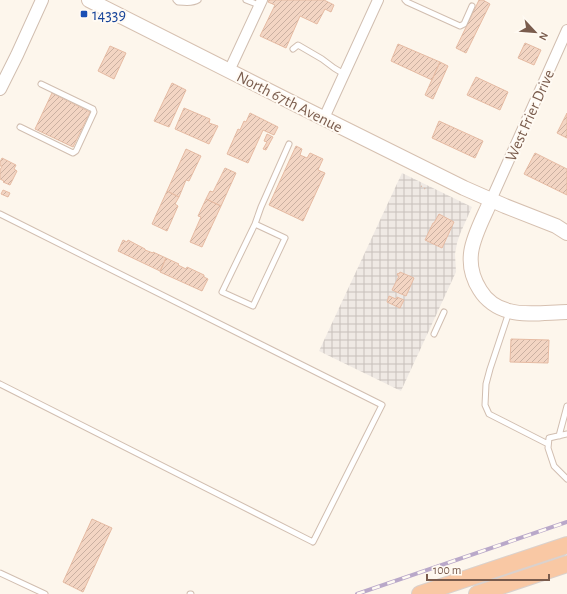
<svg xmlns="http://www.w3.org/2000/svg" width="567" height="594" viewBox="0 0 567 594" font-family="'Alegreya Sans',sans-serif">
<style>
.industrial{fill:url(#industrial-grid)}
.building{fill:url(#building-hatch);stroke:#e6bba3}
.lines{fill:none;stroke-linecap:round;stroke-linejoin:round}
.service-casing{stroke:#d1beb0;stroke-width:7}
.minor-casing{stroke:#d1beb0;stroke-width:12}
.tertiary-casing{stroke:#d1beb0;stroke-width:14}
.secondary-casing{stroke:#d6c0b0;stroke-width:16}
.trunk-casing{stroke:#dad1cd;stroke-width:18}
.path{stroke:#d9b8a5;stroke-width:1.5;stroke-dasharray:1 3;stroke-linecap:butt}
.service{stroke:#fff;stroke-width:5}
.minor{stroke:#fff;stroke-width:10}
.tertiary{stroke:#fff;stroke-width:12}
.secondary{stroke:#fff;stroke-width:14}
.trunk{stroke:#f9c8a4;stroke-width:16}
.rail-casing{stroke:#b9a8c9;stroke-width:4}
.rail{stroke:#fffaf3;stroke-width:2.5;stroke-dasharray:8;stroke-linecap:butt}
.transit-dot{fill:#1a4fb4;stroke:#fffaf3;stroke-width:1.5}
.labels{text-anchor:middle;stroke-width:4;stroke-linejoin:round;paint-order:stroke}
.transit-label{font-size:16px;fill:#164399;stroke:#fffaf3;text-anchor:start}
.street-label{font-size:16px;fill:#7a5c4d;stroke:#fffaf3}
</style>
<defs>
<pattern id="industrial-grid" width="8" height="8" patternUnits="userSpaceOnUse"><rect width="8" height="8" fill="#efe9e4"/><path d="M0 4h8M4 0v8" fill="none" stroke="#c7c0bb"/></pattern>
<pattern id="building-hatch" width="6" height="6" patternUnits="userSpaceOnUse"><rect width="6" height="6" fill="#f3d5c3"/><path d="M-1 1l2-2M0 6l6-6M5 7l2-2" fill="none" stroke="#cab0a1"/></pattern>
</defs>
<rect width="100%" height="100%" fill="#fdf6ec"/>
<path class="industrial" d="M402 173 472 207 460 234 457 243 455 254 456 272 401 391 319 351Z"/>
<path class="building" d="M269 0H324L334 5 331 12 325 9 317 24 300 16 286 48 260 36 275 5 268 2Z
M479 0H483L490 4 466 53 456 48Z
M525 43 541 50 534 65 518 58Z
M398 44 440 62 432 80 391 61Z
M110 46 126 53 114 79 98 71Z
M440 62 448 66 433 99 425 95Z
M476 77 508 92 500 110 467 95Z
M172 83 186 90 169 127 154 121Z
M52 93 90 112 73 147 35 129Z
M184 108 210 119 209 123 218 126 209 144 175 129Z
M250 113 278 127 274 135 263 130 248 163 227 154 238 129 240 130 244 121 246 122Z
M567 113V138L557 133Z
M439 121 483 141 475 158 432 138Z
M267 134 273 137 266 150 263 149 267 142 264 141Z
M296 146 302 149 300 155 307 158 310 153 323 159 318 170 325 173 303 221 269 205Z
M186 149 201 156 189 181 186 180 179 197 167 191Z
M535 153 567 169V195L524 174Z
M2 158 16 165 14 169 17 171 10 185 3 182 4 181 0 179V170L2 166H0V162Z
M225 168 236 173 221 206 206 199 210 191 213 192Z
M3 190 10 193 8 197 1 194Z
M167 191 179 197 175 204 178 206 167 231 152 224Z
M206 199 221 206 202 247 190 242 201 217 198 216Z
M439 214 454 222 442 248 425 240 433 223H434Z
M123 240 127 242 128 240 145 249V250L153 253V252L166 258 160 271 118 251Z
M166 258 179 264 178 265 186 269 187 267 204 275V277L208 279 202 291 160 272Z
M400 272 414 278 406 296 392 290 399 276 397 275 398 273 399 274Z
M389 296 396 299 397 297 404 300 400 308 387 302Z
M511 339 549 340 548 363 510 362Z
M92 519 112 528 83 592 63 582Z"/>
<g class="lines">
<g class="service-casing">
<path id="service" d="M176 0 178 2C185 2 192 4 198 0
M246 0 259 5
M405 0 407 2 460 26 464 24 472 6
M293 49 298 45 322 59 334 68 344 74
M20 127 73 153 76 151 94 112 93 109 41 84
M0 214 382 405 313 542 0 384
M255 224 285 238 253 306 222 292 255 224 261 207 289 144
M509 312 490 369 486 384 485 405 489 414 548 444
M434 334 444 312
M567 434 549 438 548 448 554 466 567 479
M559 436 567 406
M0 573 45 594
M190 594H191"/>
</g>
<g class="minor-casing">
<path id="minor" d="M229 71 262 0
M324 118 378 0
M491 200 567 30"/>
</g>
<g class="tertiary-casing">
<path id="tertiary" d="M0 89 17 55 42 0"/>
</g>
<g class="secondary-casing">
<path id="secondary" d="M89 0 299 106 464 188 505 206 556 226 567 233
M491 200C478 231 459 257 480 290 486 300 497 308 509 311 524 316 551 312 567 312"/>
</g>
<g class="trunk-casing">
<path id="trunk" d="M420 594 567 545
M477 594 567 564"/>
</g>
<path class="path" d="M421 186 427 190"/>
<use href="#service" class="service"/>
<use href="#minor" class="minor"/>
<use href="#tertiary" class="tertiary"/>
<use href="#secondary" class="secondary"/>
<use href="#trunk" class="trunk"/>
<g class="rail-casing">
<path id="rail" d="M357 594 567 522"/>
</g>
<use href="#rail" class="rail"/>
</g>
<rect class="transit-dot" x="80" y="10" width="8" height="8" rx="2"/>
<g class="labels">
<g class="transit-label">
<text x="92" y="20">14339</text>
</g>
<g class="street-label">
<text transform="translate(290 101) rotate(27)" y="6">North 67th Avenue</text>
<text transform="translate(529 115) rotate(-66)" y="6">West Frier Drive</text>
</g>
</g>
<g transform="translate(535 32) rotate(116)" stroke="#fffaf3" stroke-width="3" paint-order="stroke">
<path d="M0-3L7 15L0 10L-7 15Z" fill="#7a5c4d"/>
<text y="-6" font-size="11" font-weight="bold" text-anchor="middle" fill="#7a5c4d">N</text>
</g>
<path d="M427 574v6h122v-6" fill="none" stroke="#7a5c4d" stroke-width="2"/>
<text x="433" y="574" font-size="12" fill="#7a5c4d" stroke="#fffaf3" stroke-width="3" paint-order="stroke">100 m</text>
</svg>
